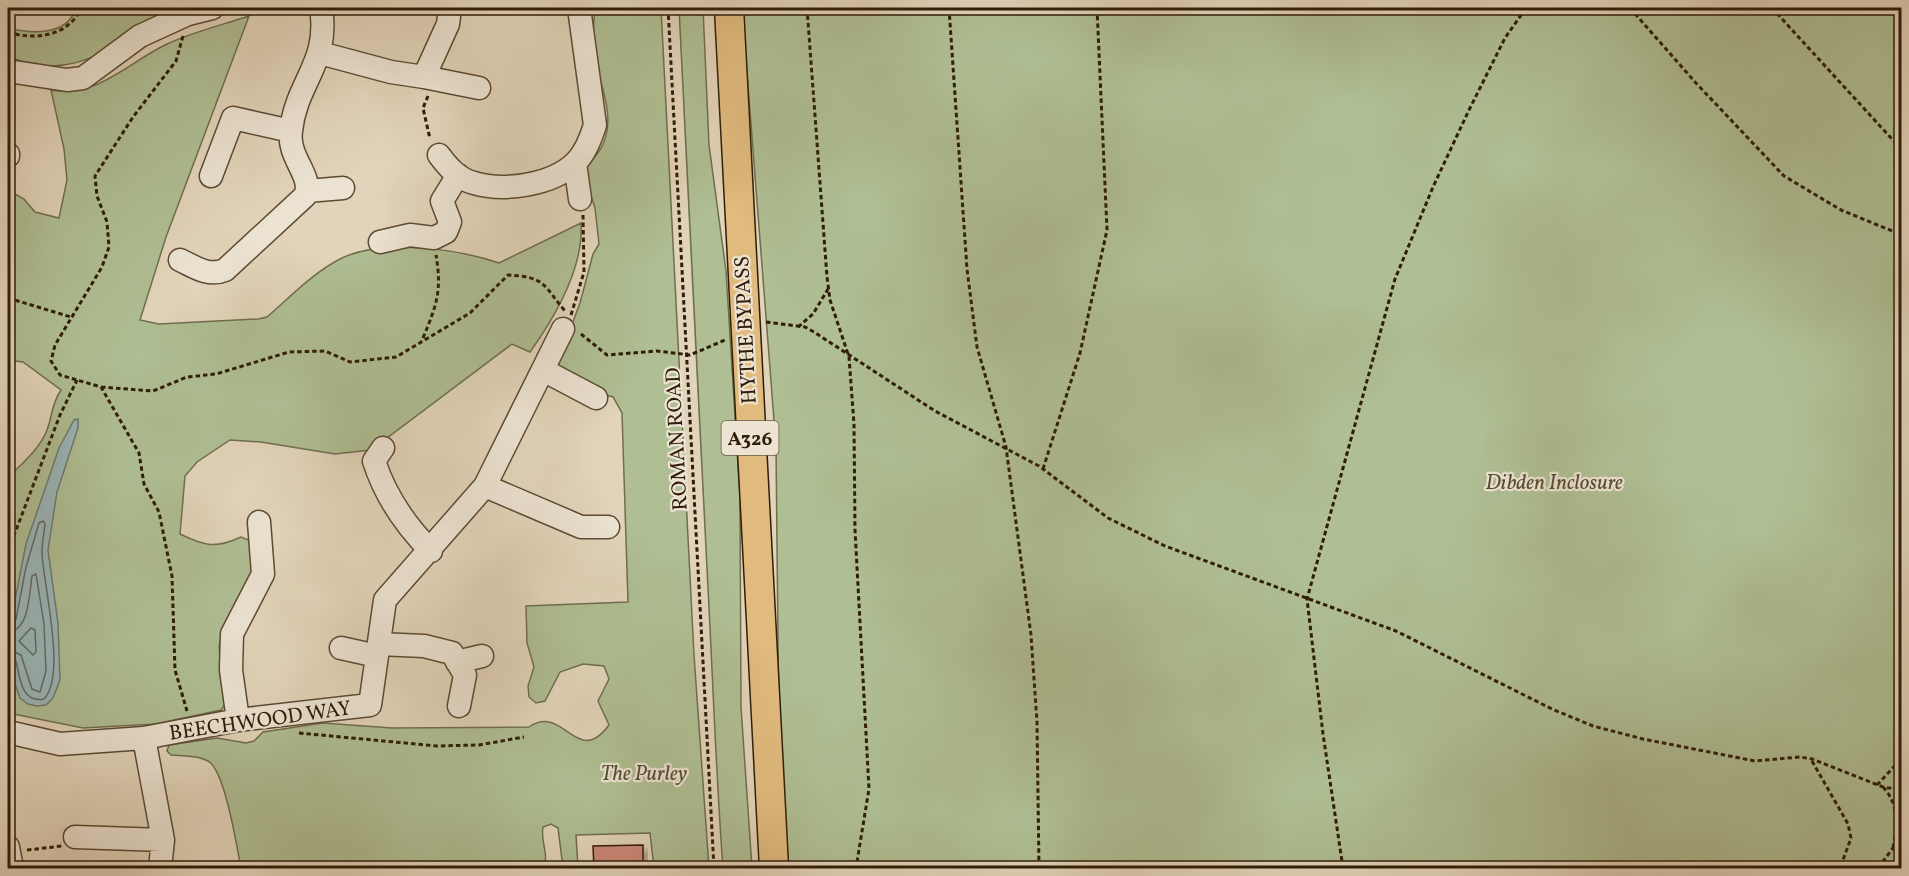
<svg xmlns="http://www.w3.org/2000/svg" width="1909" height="876" viewBox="0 0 1909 876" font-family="Vollkorn,serif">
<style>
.green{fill:#afbe93;stroke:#6f6e4e;stroke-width:1.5}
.water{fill:#99b6b9;stroke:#6f7972;stroke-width:1.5}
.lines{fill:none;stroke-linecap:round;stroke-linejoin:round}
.shore{stroke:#646a60;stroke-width:1.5}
.building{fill:#cc8878;stroke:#2f1d08;stroke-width:1.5;filter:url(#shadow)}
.minor-casing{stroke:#5c4b34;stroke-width:25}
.major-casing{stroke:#2f1d08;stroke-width:31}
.path{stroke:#2f1d08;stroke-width:3;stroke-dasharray:4.5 3;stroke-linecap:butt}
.minor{stroke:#ece3d2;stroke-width:22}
.major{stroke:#e1ba7d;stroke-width:28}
.labels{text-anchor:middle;stroke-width:4.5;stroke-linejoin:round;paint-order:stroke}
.shield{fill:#ece3d2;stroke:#685845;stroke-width:1.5}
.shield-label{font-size:20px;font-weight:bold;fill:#2f1d08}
.street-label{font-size:21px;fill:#2f1d08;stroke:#ece3d2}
.park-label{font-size:21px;font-style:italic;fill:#554d32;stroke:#ece3d2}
</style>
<defs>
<filter id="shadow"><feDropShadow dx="5.5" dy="5.5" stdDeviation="3" flood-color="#0004"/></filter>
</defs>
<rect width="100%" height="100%" fill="#e2d4ba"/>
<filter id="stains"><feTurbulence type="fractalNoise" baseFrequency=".00333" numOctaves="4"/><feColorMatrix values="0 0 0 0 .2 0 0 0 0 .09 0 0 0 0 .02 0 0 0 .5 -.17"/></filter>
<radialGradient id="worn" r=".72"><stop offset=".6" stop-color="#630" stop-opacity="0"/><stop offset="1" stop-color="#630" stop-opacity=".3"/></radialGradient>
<path class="green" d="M76 8H181C142 30 98 65 52 66 37 67 22 61 8 57V28C32 34 67 36 76 8Z
M595 8H661L694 655 709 868H654L650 833 576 835 578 868H563L558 828 551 824 543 827C540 842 550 855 543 868H241C237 848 225 770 208 761 198 755 182 756 171 755L167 751 169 745 217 738 246 743 254 741 263 732 323 723 392 728 529 727C564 703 577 769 609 725L598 701 609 679 604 666 583 664 560 672 545 701 536 703 529 697 528 686 534 667 527 643 526 606 628 602 622 413 613 397 584 389 556 367 580 303 593 254 599 244 595 208 583 172C590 162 600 153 604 142 614 115 602 89 596 64 592 45 593 26 595 8Z
M679 8H703L709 145 726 271 740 497 741 707 752 868H723C716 775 713 682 708 588 697 394 687 201 679 8Z
M742 8H1901V868H788L779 737 776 446Z
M249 16 166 237 140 320 159 324 258 319 267 317C290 297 313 273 340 259 381 238 458 249 499 263L581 223C584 268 555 317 530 352L512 344 371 450 335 454 261 442 230 440 197 462 185 476 180 534C205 546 215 549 241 537L251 541 257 570 224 628 219 646 225 705 221 710 156 724 83 728 8 713V478C21 464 40 449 47 430 53 414 51 405 61 390L23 362 8 360V190L24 199 35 212 59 218 67 180 64 149 51 90C98 98 127 63 167 44 193 32 222 25 249 16Z"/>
<path class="water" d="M78 419V428L57 492 48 550 58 623 60 680 53 698 46 705 37 706 28 704 20 698 12 675 8 636 26 544 59 448 74 420Z"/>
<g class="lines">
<path class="shore" d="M8 624 16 619 26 567 39 523 43 521 45 524C44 533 42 543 42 552 43 585 67 675 44 699 21 704 20 677 16 661L8 657
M31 628 35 630 36 652 33 655 19 641Z
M8 632C30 630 29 593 32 576L36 574 44 624 46 671 40 692 32 689 21 655 8 649"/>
</g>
<path class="building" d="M643 845V868H594L593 846Z"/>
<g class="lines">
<g class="minor-casing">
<path id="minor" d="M320 53 391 72 424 77 448 24 450 8
M8 71 67 80 83 78 140 36 188 14 212 8
M424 77 479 88
M8 154V156
M439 155C448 167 458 179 474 183 504 192 553 185 576 162 586 152 591 138 595 125L579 8
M575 163 580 199
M211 176 233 118 291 131
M307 191 343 188
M380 242 410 235 434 238 446 232 450 222 442 201 458 175
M180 260C195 267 208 277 225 270L305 196C314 176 287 158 291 131 296 82 330 63 321 8
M543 370 596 398
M383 448 374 461C385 495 406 526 431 551
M485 486 581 527H608
M379 644 424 646 452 653 465 675 459 706
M341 648 377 656
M457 662 482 656
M238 720 231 670 232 634 263 574 259 522
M8 732 60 744 144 738 238 720 370 705 385 600 485 486 563 329
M144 738 163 840 160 868
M75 837 163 840
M8 847 12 868"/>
</g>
<g class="major-casing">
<path id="major" d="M729 8 774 868"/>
</g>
<path class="path" d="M668 8 714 868
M807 8 827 277 830 300 849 357 854 424 855 530 869 789 856 868
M949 8 967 269 977 347 1006 447 1031 635 1037 722 1039 868
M1630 8 1695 82 1784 176 1841 210 1902 235
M1772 8 1902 150
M8 32C35 41 69 36 81 8
M183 36 176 61 133 117 95 176 97 196 107 222 109 247 102 267 55 345 51 361 60 375 101 387 139 453 144 484 159 512 172 576 175 670 187 711
M428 96 423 108 430 139
M8 233 12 299
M8 298 71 317
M571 315 584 272 583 215
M766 322 805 327 814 332 935 411 1039 466 1108 518 1165 546 1396 631 1552 709 1593 726 1643 739 1755 761 1800 757 1812 759 1883 787 1902 790
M798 327 813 314 828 289
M581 334 607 355 657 351 690 355 725 340
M423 338C437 304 442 291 436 255
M101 387 153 391 187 377 216 374 289 352 325 351 350 362 396 357 470 313 508 275C546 277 543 285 565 311
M1043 469 1080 353 1107 230 1097 8
M8 581 13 538 60 415 77 380
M299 733 437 746 479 745 524 737
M1812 761 1848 824 1851 838 1840 868
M1877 785 1902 758
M1883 787C1899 804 1898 826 1893 847
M27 850 62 846
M1343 868 1323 734 1307 599 1395 279 1433 187 1469 110 1505 38 1526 8
M1878 868 1902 836"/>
<use href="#minor" class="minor"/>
<use href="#major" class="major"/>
</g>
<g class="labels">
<rect class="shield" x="721.5" y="421" width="57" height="34" rx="4.5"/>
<g class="shield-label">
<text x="750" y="445">A326</text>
</g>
<g class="street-label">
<text transform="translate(745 330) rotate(-93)" y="7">HYTHE BYPASS</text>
<text transform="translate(676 439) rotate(-93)" y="7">ROMAN ROAD</text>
<text transform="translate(260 720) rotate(-8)" y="7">BEECHWOOD WAY</text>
</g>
<g class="park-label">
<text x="1554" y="489">Dibden Inclosure</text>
<text x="644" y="780">The Purley</text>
</g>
</g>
<rect width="1909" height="876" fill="none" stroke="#e2d4ba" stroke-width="30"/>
<rect x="9" y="9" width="1891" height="858" fill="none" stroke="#2f1d08" stroke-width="3"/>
<rect x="15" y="15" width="1879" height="846" fill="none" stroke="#2f1d08" stroke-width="1.5"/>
<rect width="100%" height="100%" filter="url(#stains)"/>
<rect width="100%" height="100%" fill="url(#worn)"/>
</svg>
